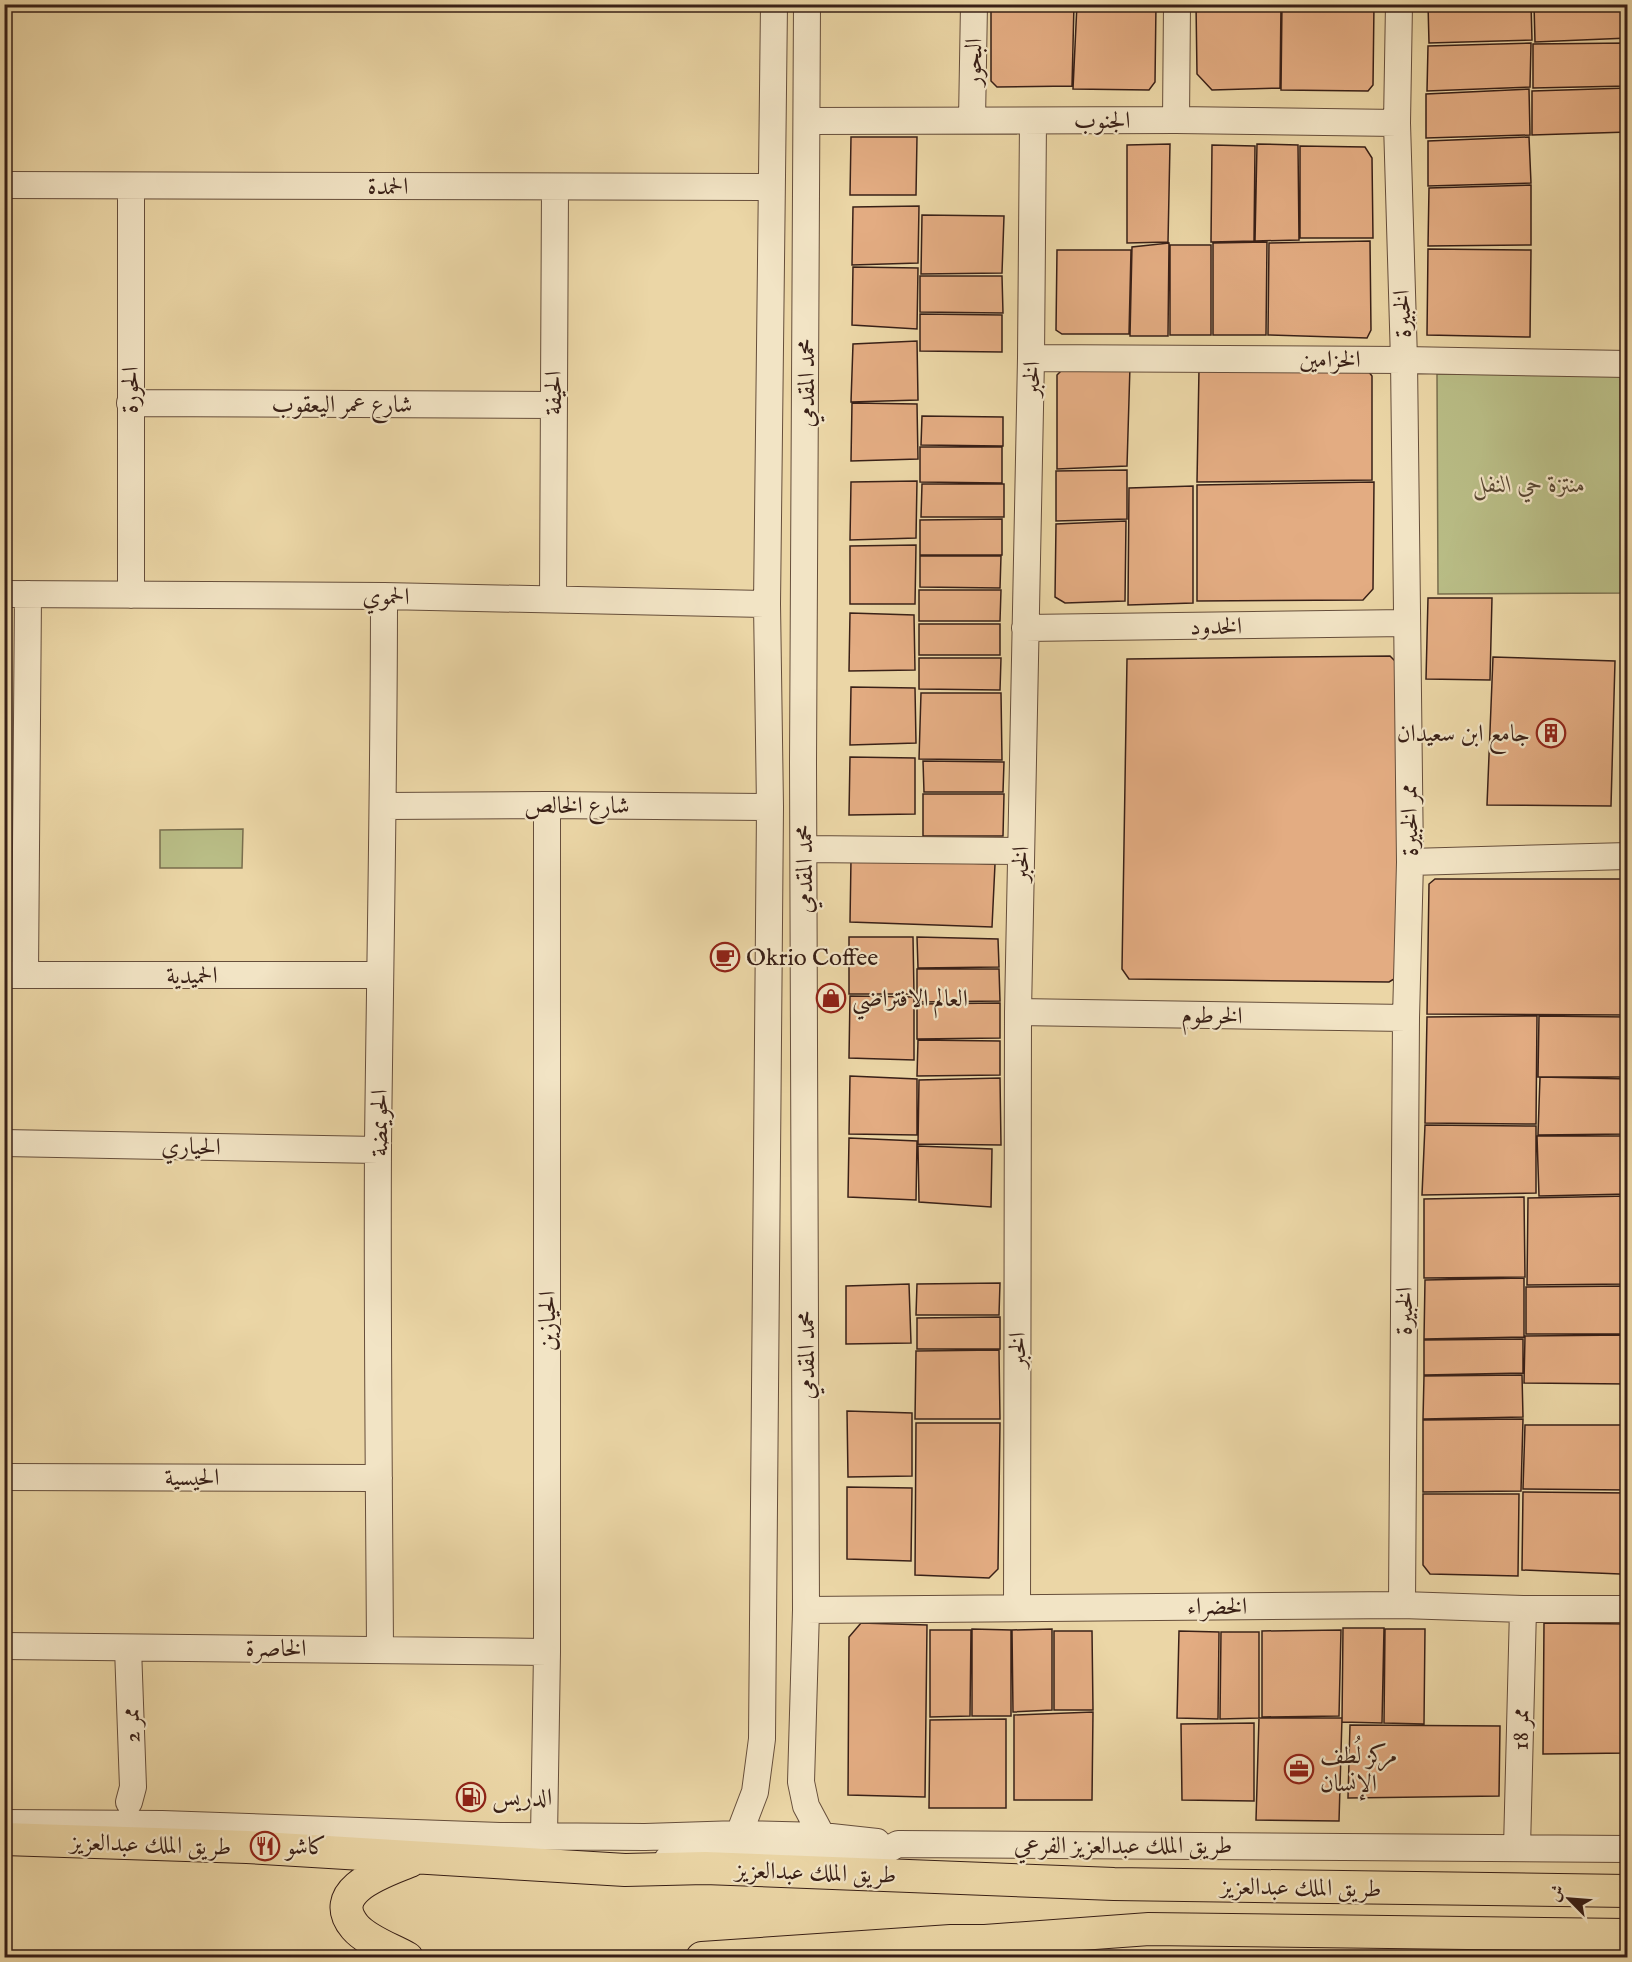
<svg xmlns="http://www.w3.org/2000/svg" width="1632" height="1962" viewBox="0 0 1632 1962" font-family="'IM FELL English',Amiri,serif">
<style>
.green{fill:#b9bd86;stroke:#796e4e;stroke-width:1.5}
.building{fill:#e3ac82;stroke:#392017;stroke-width:1.5}
.lines{fill:none;stroke-linecap:round;stroke-linejoin:round}
.minor-casing{stroke:#664e3b;stroke-width:28}
.major-casing{stroke:#392017;stroke-width:34}
.minor{stroke:#f2e4c5;stroke-width:26}
.major{stroke:#ebd6a6;stroke-width:32}
.labels{text-anchor:middle;stroke-width:4.5;stroke-linejoin:round;paint-order:stroke}
.street-label{font-size:24px;fill:#392017;stroke:#f2e4c5}
.park-label{font-size:24px;font-style:italic;fill:#594733;stroke:#f2e4c5}
.poi-label{font-size:24px;fill:#392017;stroke:#f2e4c5;text-anchor:start}
</style>
<rect width="100%" height="100%" fill="#ebd6a6"/>
<filter id="stains"><feTurbulence type="fractalNoise" baseFrequency=".00333" numOctaves="4"/><feColorMatrix values="0 0 0 0 .2 0 0 0 0 .09 0 0 0 0 .02 0 0 0 .5 -.17"/></filter>
<radialGradient id="worn" r=".72"><stop offset=".6" stop-color="#630" stop-opacity="0"/><stop offset="1" stop-color="#630" stop-opacity=".3"/></radialGradient>
<path class="green" d="M1620 373 1621 593 1438 594 1437 374Z
M243 829 242 868H160V830Z"/>
<path class="building" d="M991 4H1074L1072 86 997 87 991 81Z
M1077 4H1156L1155 82 1149 90 1073 89Z
M1196 4H1281L1280 88 1212 90 1197 74Z
M1282 4H1374L1373 85 1368 91 1281 90Z
M1428 4H1531L1532 40 1429 43Z
M1534 4H1628V38L1535 42Z
M1531 43 1530 87 1427 91 1428 46Z
M1628 43V86L1533 88V44Z
M1628 88V132L1532 135V91Z
M1529 89 1530 135 1426 138V94Z
M851 137H917L916 195H850Z
M1529 137 1531 183 1428 186V141Z
M1170 144 1168 242 1127 243V145Z
M1257 144 1298 145 1299 240 1255 241Z
M1212 145 1255 146 1254 241 1211 242Z
M1300 146 1365 147 1372 158 1373 238H1300Z
M1531 185V245L1428 246 1429 188Z
M919 206 918 263 852 265 853 207Z
M922 215 1004 216 1002 273 921 274Z
M1370 241 1371 330 1367 338 1268 335 1269 243Z
M1267 242 1266 335H1213V243Z
M1169 243 1168 336H1130L1132 247Z
M1170 245H1211V335H1170Z
M1428 249 1531 250 1530 337 1427 335Z
M1057 250H1131L1129 334H1062L1056 330Z
M853 267 918 268 917 329 852 325Z
M920 276H1002L1003 313 920 312Z
M920 314 1002 315V352L920 351Z
M917 341 918 400 851 402 853 344Z
M1130 366 1127 466 1057 469V375L1064 368Z
M1364 366 1372 376V480L1197 482 1199 369Z
M852 403 917 404 918 459 851 461Z
M922 416 1003 417V446L921 445Z
M920 447H1002V483L920 482Z
M1127 470V519L1056 521V471Z
M917 481 916 538 850 540 851 482Z
M1374 482 1373 589 1363 600 1197 601V485Z
M922 484H1004V517H921Z
M1193 486V603L1128 605 1129 488Z
M1002 519V555H920V520Z
M1126 521 1125 601 1065 603 1055 597 1056 524Z
M916 545 915 604H850V546Z
M920 556H1001L1000 588 920 587Z
M919 590H1001L1000 621H919Z
M1428 598H1492L1490 680 1426 679Z
M850 613 914 615 915 670 849 671Z
M919 624H1000V655H919Z
M1390 656 1399 665V976L1389 982 1129 979 1122 969 1127 659Z
M1493 657 1615 661 1611 806 1487 805Z
M919 658H1001L1000 690 919 689Z
M851 687 915 688 916 743 850 745Z
M921 693H1001L1002 760 919 759Z
M850 757 915 758V814L849 815Z
M923 761 1004 762 1003 792H924Z
M923 794H1004L1003 836H923Z
M851 859 995 864 992 927 850 922Z
M1435 879H1626L1628 880V1015L1427 1014 1429 884Z
M849 937H913L914 994H849Z
M917 937 998 939 999 967 918 968Z
M917 969H999L1000 1001 917 1002Z
M850 996 914 997V1060L849 1058Z
M1000 1003V1038L917 1039V1004Z
M1537 1016 1536 1124 1425 1123 1427 1017Z
M1539 1016 1628 1017V1077H1538Z
M918 1040 1000 1041V1075L917 1076Z
M850 1076 917 1079V1135L849 1134Z
M1540 1077 1628 1079V1134L1538 1135Z
M1000 1078 1001 1145 918 1144 919 1080Z
M1425 1125 1536 1126V1193L1422 1195Z
M1537 1136H1628V1194L1539 1196Z
M849 1138 917 1141 916 1200 848 1197Z
M918 1146 992 1149 991 1207 919 1202Z
M1628 1196V1284L1527 1285 1528 1198Z
M1524 1197 1525 1277 1424 1278V1199Z
M1524 1278V1337L1424 1339 1425 1280Z
M1000 1283 999 1315H916L917 1284Z
M909 1284 911 1343 846 1344V1286Z
M1628 1286V1334H1526V1287Z
M1000 1317V1349H917V1318Z
M1628 1335V1384L1524 1383 1525 1336Z
M1523 1339V1373L1424 1375V1340Z
M999 1350 1000 1419H915L916 1351Z
M1522 1375 1523 1417 1423 1419 1424 1376Z
M847 1411 912 1413V1476L848 1477Z
M1523 1419 1521 1491 1423 1492V1420Z
M916 1423H1000L998 1569 989 1578 915 1575Z
M1525 1425H1628V1490L1523 1489Z
M847 1487 912 1488 911 1561 847 1559Z
M1523 1492 1628 1493V1566L1620 1574 1522 1570Z
M1423 1494H1519L1518 1576 1430 1574 1423 1565Z
M861 1623 927 1625 925 1797 848 1795 849 1637Z
M1544 1623 1628 1624V1753L1543 1754Z
M1343 1628H1384L1382 1723 1342 1722Z
M972 1629 1011 1630V1716H972Z
M1052 1629V1710L1013 1712 1012 1630Z
M1385 1629H1425L1424 1724 1384 1723Z
M930 1630H971L970 1716 930 1717Z
M1341 1630 1339 1716 1262 1717V1631Z
M1054 1631H1092L1093 1710H1054Z
M1179 1631 1219 1632 1218 1719 1177 1718Z
M1221 1632H1259V1718L1220 1719Z
M1093 1712 1092 1800H1014V1715Z
M1259 1718H1342L1339 1821 1256 1820Z
M1006 1719V1808H929L930 1720Z
M1254 1723V1801L1182 1800 1181 1724Z
M1350 1725 1500 1726 1499 1796 1348 1798Z"/>
<g class="lines">
<g class="minor-casing">
<path id="minor" d="M807 4 803 762 806 1610 801 1782 806 1806 822 1836
M1399 4 1397 123 1404 360 1410 862 1406 1018 1402 1605
M972 120 974 4
M1176 120 1177 4
M807 121 1176 120 1397 123
M4 185 771 187
M131 186V595
M1031 358 1404 360 1628 364
M130 403 553 405
M4 594 384 596 767 604
M553 599 555 187
M1025 628 1406 623
M384 806 547 805 770 807
M804 849 1020 851
M1410 862 1628 856
M4 975H380
M25 975 28 594
M1018 1012 1406 1018
M4 1143 378 1150
M4 1477 379 1478
M1017 1608 1018 1012 1031 358 1033 121
M806 1610 1402 1605 1523 1609H1628
M4 1646 547 1652
M128 1648 133 1787 129 1802
M380 1649C379 1482 377 1314 378 1146 380 963 384 779 384 596
M4 1823 162 1824 500 1836 645 1837 739 1834 822 1836 877 1842
M739 1834 755 1792 762 1739 770 807 767 604 774 4
M544 1837 547 1652V805
M1517 1848 1523 1609
M667 1860 713 1849 872 1858 898 1844 1628 1849"/>
</g>
<g class="major-casing">
<path id="major" d="M4 1839 247 1847 625 1870 705 1868 1114 1884 1628 1891
M407 1958C391 1949 367 1941 355 1927 324 1890 386 1871 410 1861
M702 1958 951 1941H985L1149 1929 1628 1935"/>
</g>
<use href="#minor" class="minor"/>
<use href="#major" class="major"/>
</g>
<defs>
<g id="building-ring" transform="scale(1.5)"><circle r="9.5" fill="#f2e4c5" stroke="#8f2418" stroke-width="1.5"/><path d="M-4-6H4V6H1V3H-1V6H-4ZM-2.5-4.3h1.7v1.8h-1.7ZM.8-4.3h1.7v1.8H.8ZM-2.5-1h1.7V.8h-1.7ZM.8-1h1.7V.8H.8Z" fill="#8f2418"/></g>
<g id="cafe-ring" transform="scale(1.5)"><circle r="9.5" fill="#f2e4c5" stroke="#8f2418" stroke-width="1.5"/><path d="M-5.5-4.5H6V0H3Q3 3.5 0 3.5H-2.5Q-5.5 3.5-5.5 0ZM3-3.2v2h1.7v-2ZM-6 4.5H4V6H-6Z" fill="#8f2418"/></g>
<g id="shop-ring" transform="scale(1.5)"><circle r="9.5" fill="#f2e4c5" stroke="#8f2418" stroke-width="1.5"/><path d="M-5-2.5h2.3a2.7 3.5 0 0 1 5.4 0H5L5.5 6h-11ZM-1.5-2.5h3a1.5 2.3 0 0 0-3 0Z" fill="#8f2418"/></g>
<g id="office-ring" transform="scale(1.5)"><circle r="9.5" fill="#f2e4c5" stroke="#8f2418" stroke-width="1.5"/><path d="M-6-3h4V-5.5h4V-3h4V5H-6ZM-1-4.5V-3h2v-1.5ZM-6 0V1H6V0Z" fill="#8f2418"/></g>
<g id="fuel-ring" transform="scale(1.5)"><circle r="9.5" fill="#f2e4c5" stroke="#8f2418" stroke-width="1.5"/><path d="M-5.5-6h7V0h2V4h1.3V-2.5L3-4.5l.8-.8L6-3V5H2.5V1h-1V6h-7ZM-4.2-4.7v3.2H.2V-4.7Z" fill="#8f2418"/></g>
<g id="restaurant-ring" transform="scale(1.5)"><circle r="9.5" fill="#f2e4c5" stroke="#8f2418" stroke-width="1.5"/><path d="M-5-6h1v4h1v-4h1v4h1v-4h1v5L-1.5 .5V6h-2V.5L-5-1ZM5-6V6H3V1.5H1.5Q1.5-4 5-6Z" fill="#8f2418"/></g>
</defs>
<g fill-rule="evenodd">
<use href="#building-ring" x="1551" y="733"/>
<use href="#cafe-ring" x="725" y="957"/>
<use href="#shop-ring" x="831" y="998"/>
<use href="#office-ring" x="1299" y="1769"/>
<use href="#fuel-ring" x="471" y="1797"/>
<use href="#restaurant-ring" x="265" y="1846"/>
</g>
<g class="labels">
<g class="street-label">
<text transform="translate(973 62) rotate(-89)" y="8">البحور</text>
<text x="1102" y="128">الجنوب</text>
<text x="388" y="194">الحمدة</text>
<text transform="translate(1402 314) rotate(-92)" y="8">الخبيرة</text>
<text x="1330" y="367">الخزامين</text>
<text transform="translate(1031 379) rotate(-89)" y="8">الخبر</text>
<text transform="translate(806 383) rotate(-90)" y="8">محمد المقدمي</text>
<text transform="translate(130 390) rotate(-90)" y="8">الحورة</text>
<text transform="translate(553 393) rotate(-90)" y="8">الحيفة</text>
<text x="342" y="412">شارع عمر اليعقوب</text>
<text transform="translate(386 596) rotate(1)" y="8">الحموي</text>
<text transform="translate(1216 626) rotate(-1)" y="8">الخدود</text>
<text x="577" y="813">شارع الخالص</text>
<text transform="translate(1409 820) rotate(-91)" y="8">ممر الخبيرة</text>
<text transform="translate(1020 864) rotate(-89)" y="8">الخبر</text>
<text transform="translate(804 869) rotate(-90)" y="8">محمد المقدمي</text>
<text x="192" y="983">الحميدية</text>
<text transform="translate(1212 1015) rotate(1)" y="8">الخرطوم</text>
<text transform="translate(379 1123) rotate(-90)" y="8">الحويمضة</text>
<text transform="translate(191 1146) rotate(1)" y="8">الحياري</text>
<text transform="translate(1404 1311) rotate(-90)" y="8">الخبيرة</text>
<text transform="translate(547 1321) rotate(-90)" y="8">الحيازين</text>
<text transform="translate(1017 1350) rotate(-90)" y="8">الخبر</text>
<text transform="translate(806 1355) rotate(-90)" y="8">محمد المقدمي</text>
<text x="192" y="1485">الحيسية</text>
<text x="1217" y="1614">الخضراء</text>
<text x="276" y="1656">الخاصرة</text>
<text transform="translate(131 1725) rotate(-92)" y="8">ممر 2</text>
<text transform="translate(1520 1729) rotate(-89)" y="8">ممر 18</text>
<text transform="translate(151 1844) rotate(2)" y="8">طريق الملك عبدالعزيز</text>
<text x="1123" y="1853">طريق الملك عبدالعزيز الفرعي</text>
<text transform="translate(816 1872) rotate(2)" y="8">طريق الملك عبدالعزيز</text>
<text transform="translate(1301 1887) rotate(1)" y="8">طريق الملك عبدالعزيز</text>
</g>
<g class="park-label">
<text x="1529" y="492">منتزة حي النفل</text>
</g>
<g class="poi-label">
<text x="1530" y="741" text-anchor="end">جامع ابن سعيدان</text>
<text x="746" y="965">Okrio Coffee</text>
<text x="852" y="1006">العالم الافتراضي</text>
<text x="1320" y="1763">مركز لُطف<tspan x="1320" dy="28">الإنسان</tspan></text>
<text x="492" y="1805">الدريس</text>
<text x="286" y="1854">كاشو</text>
</g>
</g>
<rect width="1632" height="1962" fill="none" stroke="#ebd6a6" stroke-width="24"/>
<rect x="6" y="6" width="1620" height="1950" fill="none" stroke="#392017" stroke-width="3"/>
<rect x="12" y="12" width="1608" height="1938" fill="none" stroke="#392017" stroke-width="1.5"/>
<g transform="translate(1569 1899) rotate(295)" stroke="#f2e4c5" stroke-width="4.5" paint-order="stroke">
<path d="M0-4.5L10 22L0 15L-10 22Z" fill="#392017"/>
<text y="-9" font-size="16" font-weight="bold" text-anchor="middle" fill="#392017">ش</text>
</g>
<rect width="100%" height="100%" filter="url(#stains)"/>
<rect width="100%" height="100%" fill="url(#worn)"/>
</svg>
